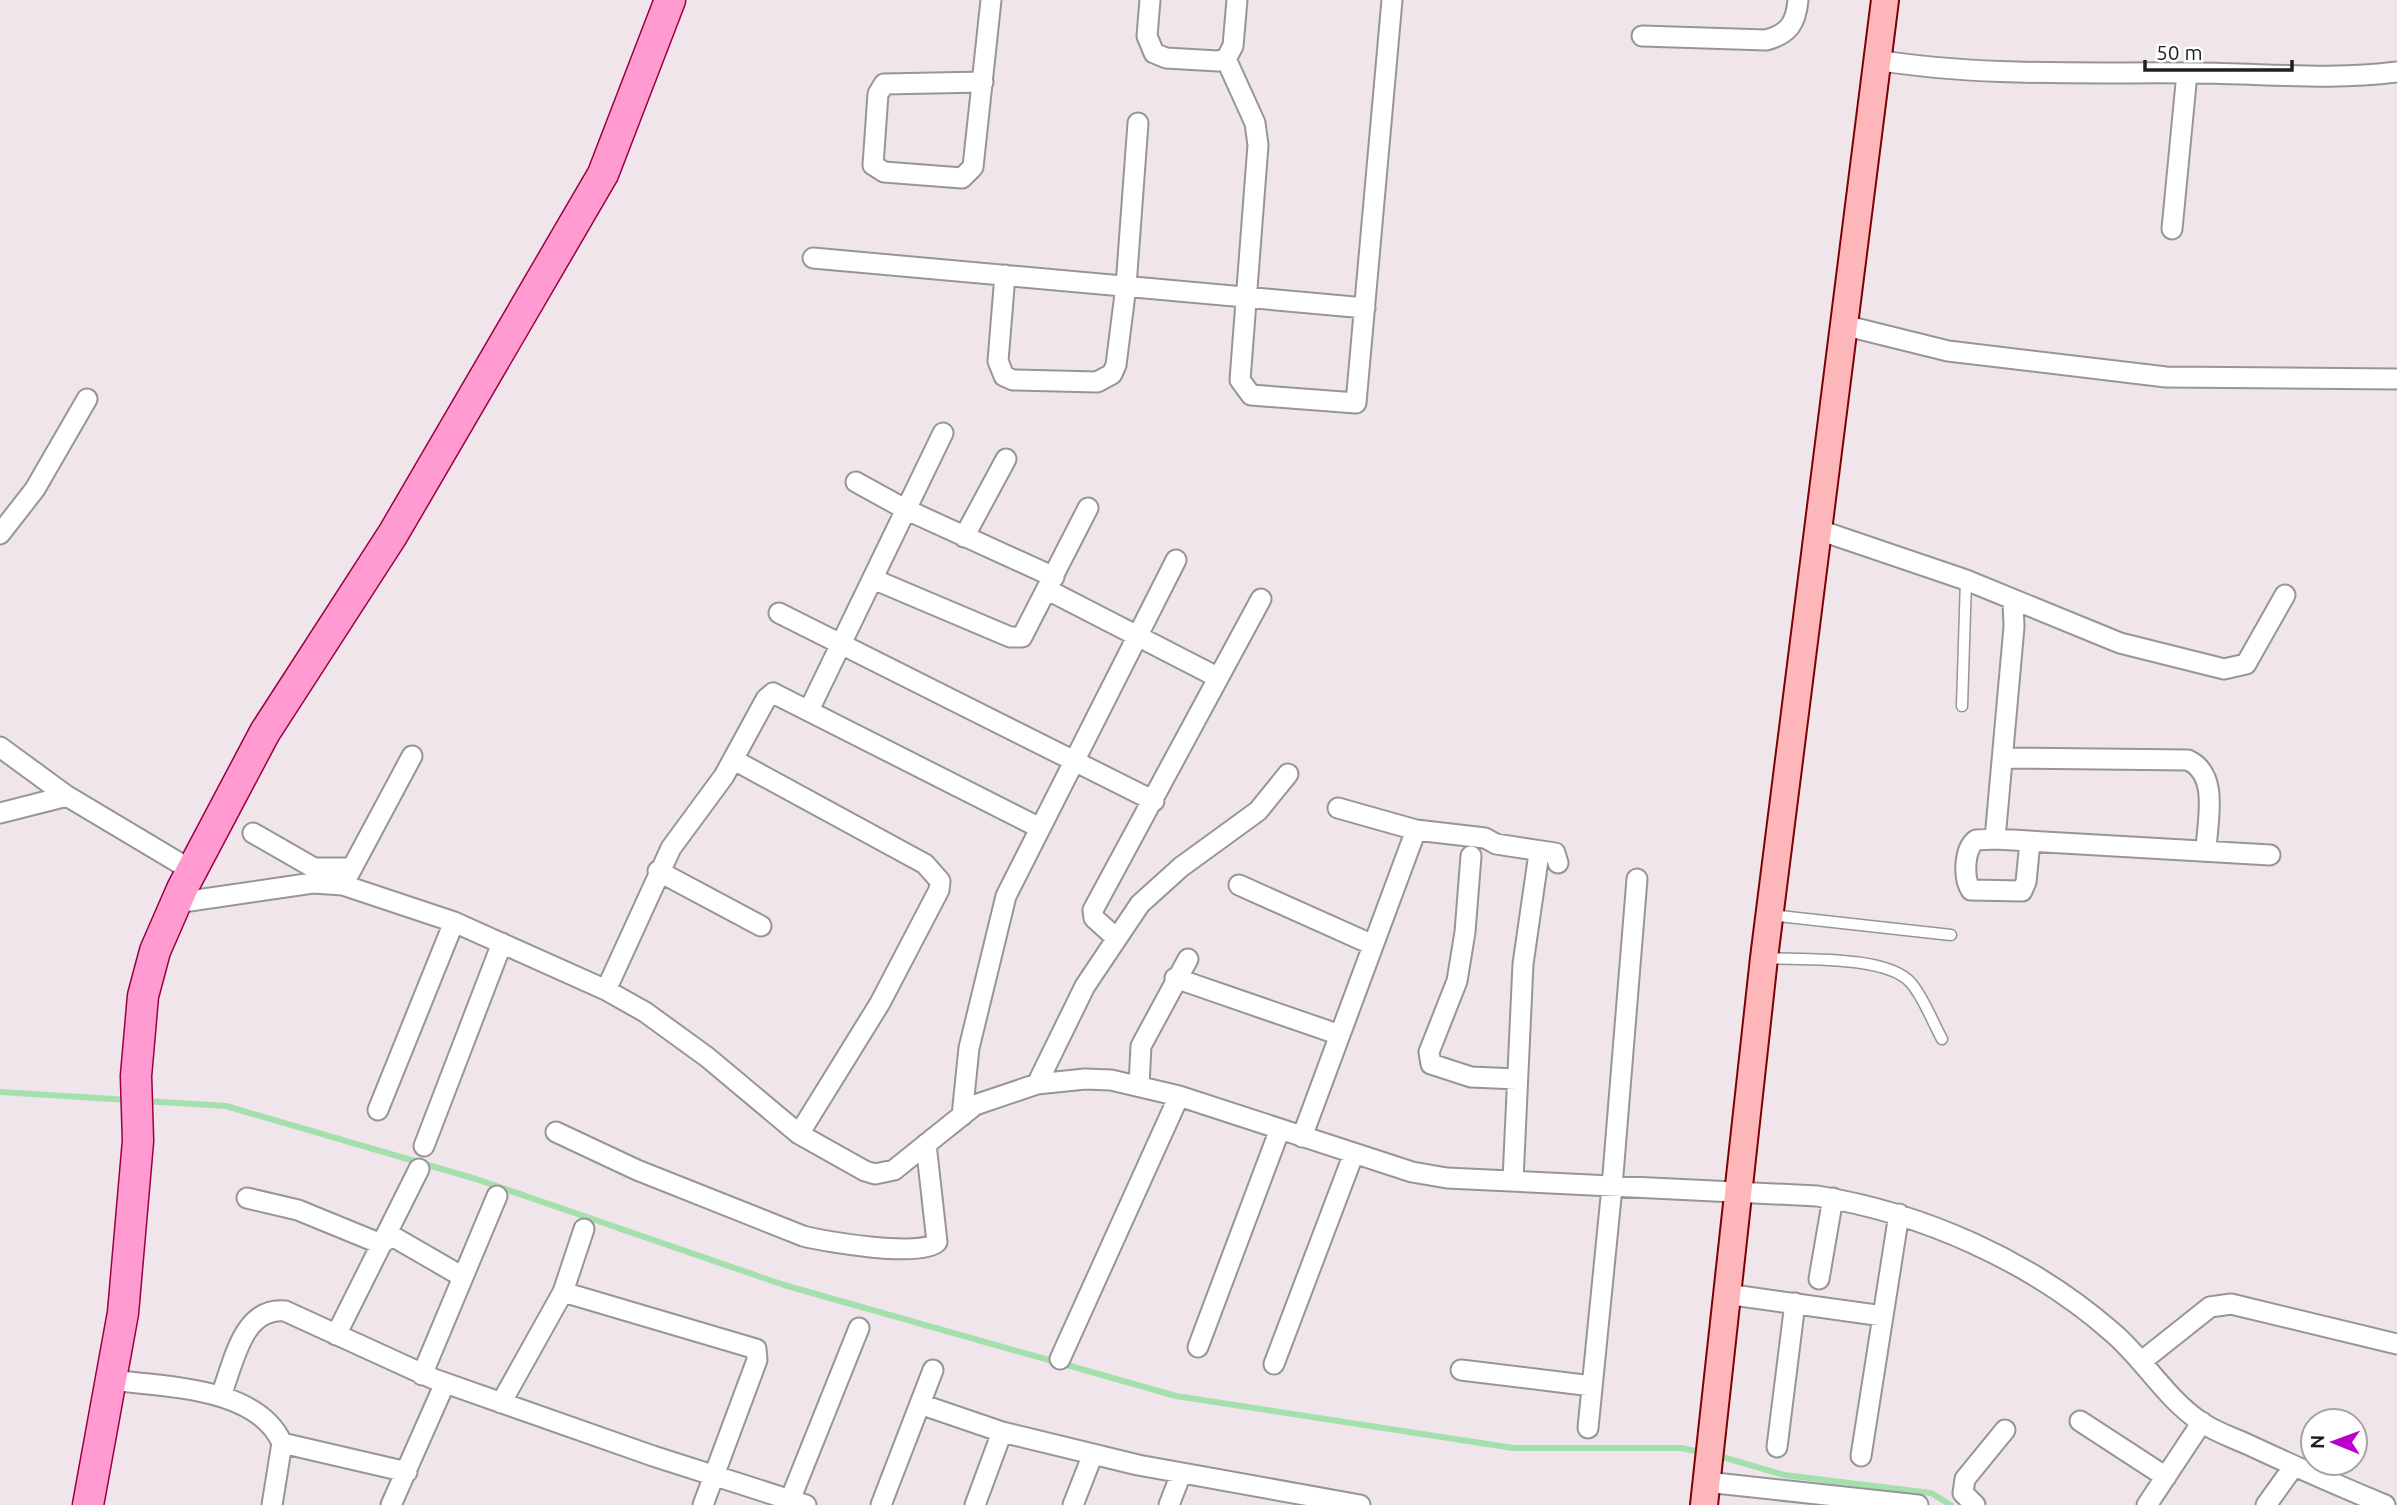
<svg xmlns="http://www.w3.org/2000/svg" width="2397" height="1505" viewBox="0 0 2397 1505" font-family="Ubuntu,sans-serif">
<style>
.lines{fill:none;stroke-linecap:round;stroke-linejoin:round}
.stream{stroke:#a3e0ab;stroke-width:6}
.lane-casing{stroke:#969696;stroke-width:13}
.street-casing{stroke:#969696;stroke-width:23}
.secondary-casing{stroke:#7c0200;stroke-width:30}
.primary-casing{stroke:#9a0041;stroke-width:33}
.lane{stroke:#fff;stroke-width:10}
.street{stroke:#fff;stroke-width:19}
.secondary{stroke:#fdb6b9;stroke-width:26}
.primary{stroke:#ff9bd0;stroke-width:30}
</style>
<rect width="100%" height="100%" fill="#f0e5ea"/>
<g class="lines">
<path class="stream" d="M0 1092 129 1100
M144 1101 226 1106 476 1179 784 1285 1176 1396 1513 1448H1681L1705 1453
M1716 1455 1784 1475 1931 1493 1951 1505"/>
<g class="lane-casing">
<path id="lane" d="M1962 706 1966 580
M1770 915 1951 935
M1765 958C1800 960 1887 955 1911 983 1924 998 1932 1021 1942 1039"/>
</g>
<g class="street-casing">
<path id="street" d="M1150 0 1147 36 1154 53 1166 58 1218 61 1226 59 1233 46 1237 0
M1642 36 1766 40C1789 34 1796 23 1798 0
M1226 59 1255 123 1258 145 1240 380 1251 395 1356 403 1392 0
M1876 60C1982 77 2089 72 2195 73 2263 73 2329 81 2397 72
M983 82 884 84 878 94 873 165 884 172 962 178 973 167 991 0
M2172 229 2187 73
M813 258 1365 308
M1005 275 998 361 1004 376 1013 380 1097 382 1112 374 1116 365 1126 286 1138 123
M1843 325 1948 351 2166 377 2397 379
M856 482 905 509 1054 577
M1816 529 1966 580 2120 643 2224 669 2246 664 2285 595
M0 534 35 489 87 399
M964 537 1006 459
M873 579 1010 637H1022L1088 508
M1048 590 1217 677
M779 613 1154 801
M809 710 943 433
M0 747 67 796
M2003 758 2188 760C2220 775 2207 821 2206 851
M734 760 925 864 940 881 939 890 880 1003 799 1134
M1338 808 1416 830 1485 838 1496 844 1555 853 1558 863
M0 813 67 796 191 870
M253 833 314 868H352
M1995 839 2014 627 2013 601
M2030 842 2026 882 2022 891 1971 890C1963 878 1964 849 1976 840L1995 839 2270 855
M1471 856 1465 932 1457 981 1429 1052 1431 1064 1471 1077 1517 1079
M658 871 761 926
M343 885 412 756
M1239 885 1373 945
M176 903 313 883 343 885 454 922 606 990 645 1012 707 1057 799 1134 865 1171 875 1174 894 1170 975 1105 1037 1084 1085 1079 1111 1080 1179 1096 1412 1172 1447 1178 1817 1196C1923 1213 2031 1261 2112 1332 2144 1359 2166 1399 2201 1422 2215 1432 2234 1438 2249 1445 2294 1466 2339 1486 2385 1505
M1115 937 1094 918 1093 910 1261 599
M1175 978 1340 1035
M606 990 671 848 724 776 766 699 773 693 1040 828
M1037 1084 1085 986 1140 904 1181 867 1258 811 1288 774
M1139 1085 1141 1046 1188 959
M378 1110 454 922
M962 1116 969 1048 1006 896 1176 560
M556 1132 637 1170 803 1236C825 1242 923 1258 937 1242L926 1144
M1302 1137 1416 830
M424 1146 502 943
M1513 1180 1523 964 1538 860
M247 1198 298 1210 381 1244 392 1236 463 1277
M1819 1279 1833 1198
M563 1292 756 1349 757 1360 703 1505
M1726 1294 1883 1316
M336 1335 419 1169
M1198 1347 1280 1129
M1060 1359 1179 1096
M2142 1361 2210 1307 2231 1304 2397 1344
M1274 1364 1354 1153
M1461 1370 1592 1386
M422 1375 497 1196
M111 1380C163 1387 257 1386 282 1443L272 1505
M221 1395C234 1363 242 1307 285 1311L434 1379 653 1456 806 1505
M501 1403 563 1292 584 1229
M920 1404 1002 1432 1138 1465 1360 1505
M2080 1421 2166 1477
M1588 1428 1612 1187 1637 879
M282 1443 407 1472
M1777 1447 1795 1303
M1861 1456 1899 1214
M1706 1482 1918 1505
M391 1505 445 1383
M788 1505 859 1328
M881 1505 933 1370
M975 1505 1002 1432
M1073 1505 1093 1454
M1169 1505 1181 1474
M1975 1505 1963 1493 1965 1479 2005 1430
M2147 1505 2202 1422
M2266 1505 2294 1466"/>
</g>
<g class="secondary-casing">
<path id="secondary" d="M1704 1505 1764 958 1885 0"/>
</g>
<g class="primary-casing">
<path id="primary" d="M88 1505 123 1313 138 1141 136 1076 143 996 155 951 182 889 265 732 393 534 603 174 670 0"/>
</g>
<use href="#lane" class="lane"/>
<use href="#street" class="street"/>
<use href="#secondary" class="secondary"/>
<use href="#primary" class="primary"/>
</g>
<g transform="translate(2334 1442) rotate(271)"><circle r="33" fill="#ffffff" stroke="#a5a5a5" stroke-width="2"/>
<path d="M0-5L12 26L0 18L-12 26Z" fill="#bb00ce"/>
<text y="-10" font-size="19" font-weight="bold" text-anchor="middle" fill="#1f1f1f">N</text>
</g>
<path d="M2145 60v10h147v-10" fill="none" stroke="#1f1f1f" stroke-width="3.5"/>
<text x="2156" y="60" font-size="21" fill="#1f1f1f" stroke="#ffffff" stroke-width="5" paint-order="stroke">50 m</text>
</svg>
